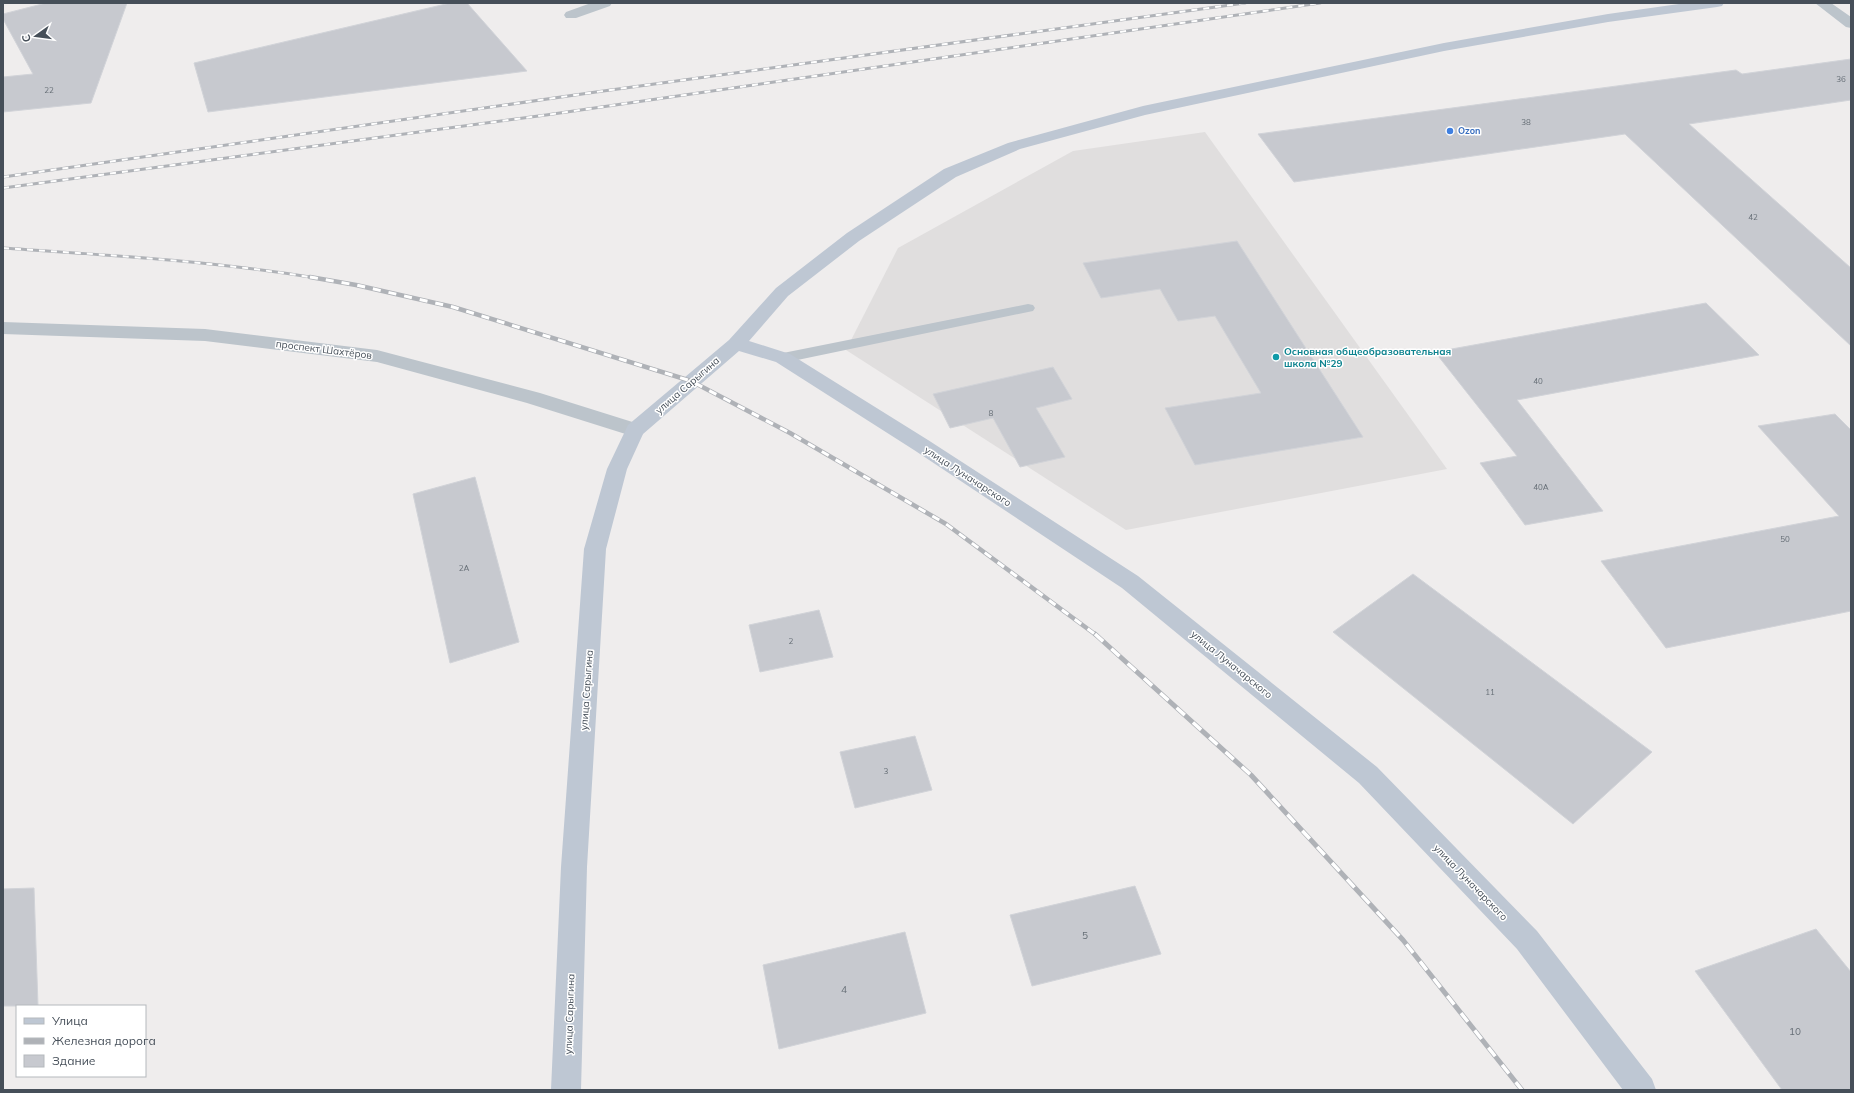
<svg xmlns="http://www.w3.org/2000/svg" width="1854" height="1093" viewBox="0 0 1854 1093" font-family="Mulish,sans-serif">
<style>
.education{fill:#e0dede}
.building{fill:#c7c9cf;stroke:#d1d3d8}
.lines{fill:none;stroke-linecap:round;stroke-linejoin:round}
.service{fill:#bcc4cb;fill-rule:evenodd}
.minor{fill:#bcc4cb;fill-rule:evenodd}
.secondary{fill:#bec7d3;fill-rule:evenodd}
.rail-far2-casing{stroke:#afb2b7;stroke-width:3}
.rail-far1-casing{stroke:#afb2b7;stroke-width:4.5}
.rail-casing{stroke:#afb2b7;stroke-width:5}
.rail-far2{stroke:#fff;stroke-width:2;stroke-dasharray:6;stroke-linecap:butt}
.rail-far1{stroke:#fff;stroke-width:3;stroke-dasharray:8;stroke-linecap:butt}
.rail{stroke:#fff;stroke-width:3.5;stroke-dasharray:11;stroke-linecap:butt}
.shop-dot{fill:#3f7fe0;stroke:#fff;stroke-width:1.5}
.culture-dot{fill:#0f9aa8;stroke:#fff;stroke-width:1.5}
.labels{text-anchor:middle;stroke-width:3;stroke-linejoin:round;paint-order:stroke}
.number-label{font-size:8px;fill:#666e76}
.far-shop-label{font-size:9px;font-weight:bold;fill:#366cbe;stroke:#fff;text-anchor:start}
.street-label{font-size:10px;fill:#464f59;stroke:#fff}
.culture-label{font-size:10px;font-weight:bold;fill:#0d838f;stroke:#fff;text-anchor:start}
.near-number-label{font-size:10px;fill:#666e76}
</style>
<rect width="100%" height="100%" fill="#efeded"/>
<path class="education" d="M1205 132 1447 469 1126 530 846 350 898 248 1073 151Z"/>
<path class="building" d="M46 3H127L91 103 3 112V77L33 74 3 19V14Z
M450 3H467L527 71 208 112 194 63Z
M1851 59V100L1689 124 1851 268V346L1625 134 1294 182 1258 134 1736 70 1742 74Z
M1237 241 1363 437 1195 465 1165 408 1261 393 1215 316 1178 321 1160 289 1101 298 1083 263Z
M1706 303 1759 355 1517 400 1603 511 1525 525 1480 463 1517 456 1435 352Z
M1053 367 1072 399 1036 408 1065 457 1020 467 993 418 950 428 933 394Z
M1835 414 1851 430V611L1666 648 1601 561 1839 516 1758 426Z
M475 477 519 642 450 663 413 494Z
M1413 574 1652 752 1573 824 1333 632Z
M819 610 833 657 760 672 749 625Z
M915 736 932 790 855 808 840 752Z
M1135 886 1161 954 1032 986 1010 915Z
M34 888 38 1006H3V889Z
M1816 929 1851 972V1090H1782L1695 971Z
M905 932 926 1013 779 1049 763 965Z"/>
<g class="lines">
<path class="service" d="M1028 304 1033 305 1035 308 1033 311 783 363 778 361 776 358 778 355 783 353Z"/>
<path class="minor" d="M591 3H612L610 6 576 18H566L564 15 566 12Z
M1815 3H1831L1851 17V28L1846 27Z
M3 322 205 329 377 350 540 393 642 425 645 430 642 435 635 437 527 403 377 362 205 341 3 334Z"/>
<path class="secondary" d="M1686 3H1724L1722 6 1717 7 1608 22 1444 51 1145 115 1020 149 956 177 859 241 788 296 749 341 790 354 928 440 1138 576 1377 767 1537 931 1652 1079 1656 1090H1623L1517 949 1359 783 1122 588 914 450 776 362 739 351 643 434 627 469 606 549 587 867 581 1090H551L561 867 584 549 607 469 628 425 729 340 776 288 847 233 944 169 1008 143 1143 106 1444 43 1608 14Z"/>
<g class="rail-far2-casing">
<path id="rail-far2" d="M3 177 596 92 1245 3
M3 188 546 115 1320 3
M3 248C108 255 212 261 316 278"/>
</g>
<g class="rail-far1-casing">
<path id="rail-far1" d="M310 277 356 285 453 307 691 381 790 433 946 524 1096 635"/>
</g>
<g class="rail-casing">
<path id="rail" d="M1095 634 1251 775 1403 940 1522 1090"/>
</g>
<use href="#rail-far2" class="rail-far2"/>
<use href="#rail-far1" class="rail-far1"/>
<use href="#rail" class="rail"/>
</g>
<circle class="shop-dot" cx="1450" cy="131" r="4"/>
<circle class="culture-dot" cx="1276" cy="357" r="4"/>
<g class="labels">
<g class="number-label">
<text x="1841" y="82">36</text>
<text x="49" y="93">22</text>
<text x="1526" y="125">38</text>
<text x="1753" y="220">42</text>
<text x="1538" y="384">40</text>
<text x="991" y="416">8</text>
<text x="1541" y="490">40А</text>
<text x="1785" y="542">50</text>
<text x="464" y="571">2А</text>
<text x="791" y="644">2</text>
<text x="1490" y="695">11</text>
<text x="886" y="774">3</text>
</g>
<g class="far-shop-label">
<text x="1458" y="134">Ozon</text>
</g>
<g class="street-label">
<text transform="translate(324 349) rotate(7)" y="4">проспект Шахтёров</text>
<text transform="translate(687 385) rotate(-41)" y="4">улица Сарыгина</text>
<text transform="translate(968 476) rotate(33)" y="4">улица Луначарского</text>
<text transform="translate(1232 664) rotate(39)" y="4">улица Луначарского</text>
<text transform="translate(586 690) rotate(-86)" y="4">улица Сарыгина</text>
<text transform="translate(1471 882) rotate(46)" y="4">улица Луначарского</text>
<text transform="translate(569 1014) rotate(-88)" y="4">улица Сарыгина</text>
</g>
<g class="culture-label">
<text x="1284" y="355">Основная общеобразовательная<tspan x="1284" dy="12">школа №29</tspan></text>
</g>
<g class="near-number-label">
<text x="1085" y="939">5</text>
<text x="844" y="993">4</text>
<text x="1795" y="1035">10</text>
</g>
</g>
<rect width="1854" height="1093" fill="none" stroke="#464f59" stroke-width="8"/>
<rect x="16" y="1005" width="130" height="72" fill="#ffffff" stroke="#b5b9bd"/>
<rect x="24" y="1018" width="20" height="6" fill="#bec7d3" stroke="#b5b9bd"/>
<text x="52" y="1025" font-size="12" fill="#464f59">Улица</text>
<rect x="24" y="1038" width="20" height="6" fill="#afb2b7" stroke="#b5b9bd"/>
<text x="52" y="1045" font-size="12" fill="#464f59">Железная дорога</text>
<rect x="24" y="1055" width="20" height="12" fill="#c7c9cf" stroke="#b5b9bd"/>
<text x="52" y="1065" font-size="12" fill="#464f59">Здание</text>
<g transform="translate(36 36) rotate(256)" stroke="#ffffff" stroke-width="3" paint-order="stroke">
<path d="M0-3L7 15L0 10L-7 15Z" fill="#464f59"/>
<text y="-6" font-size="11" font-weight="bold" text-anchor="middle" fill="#464f59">С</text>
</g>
</svg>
